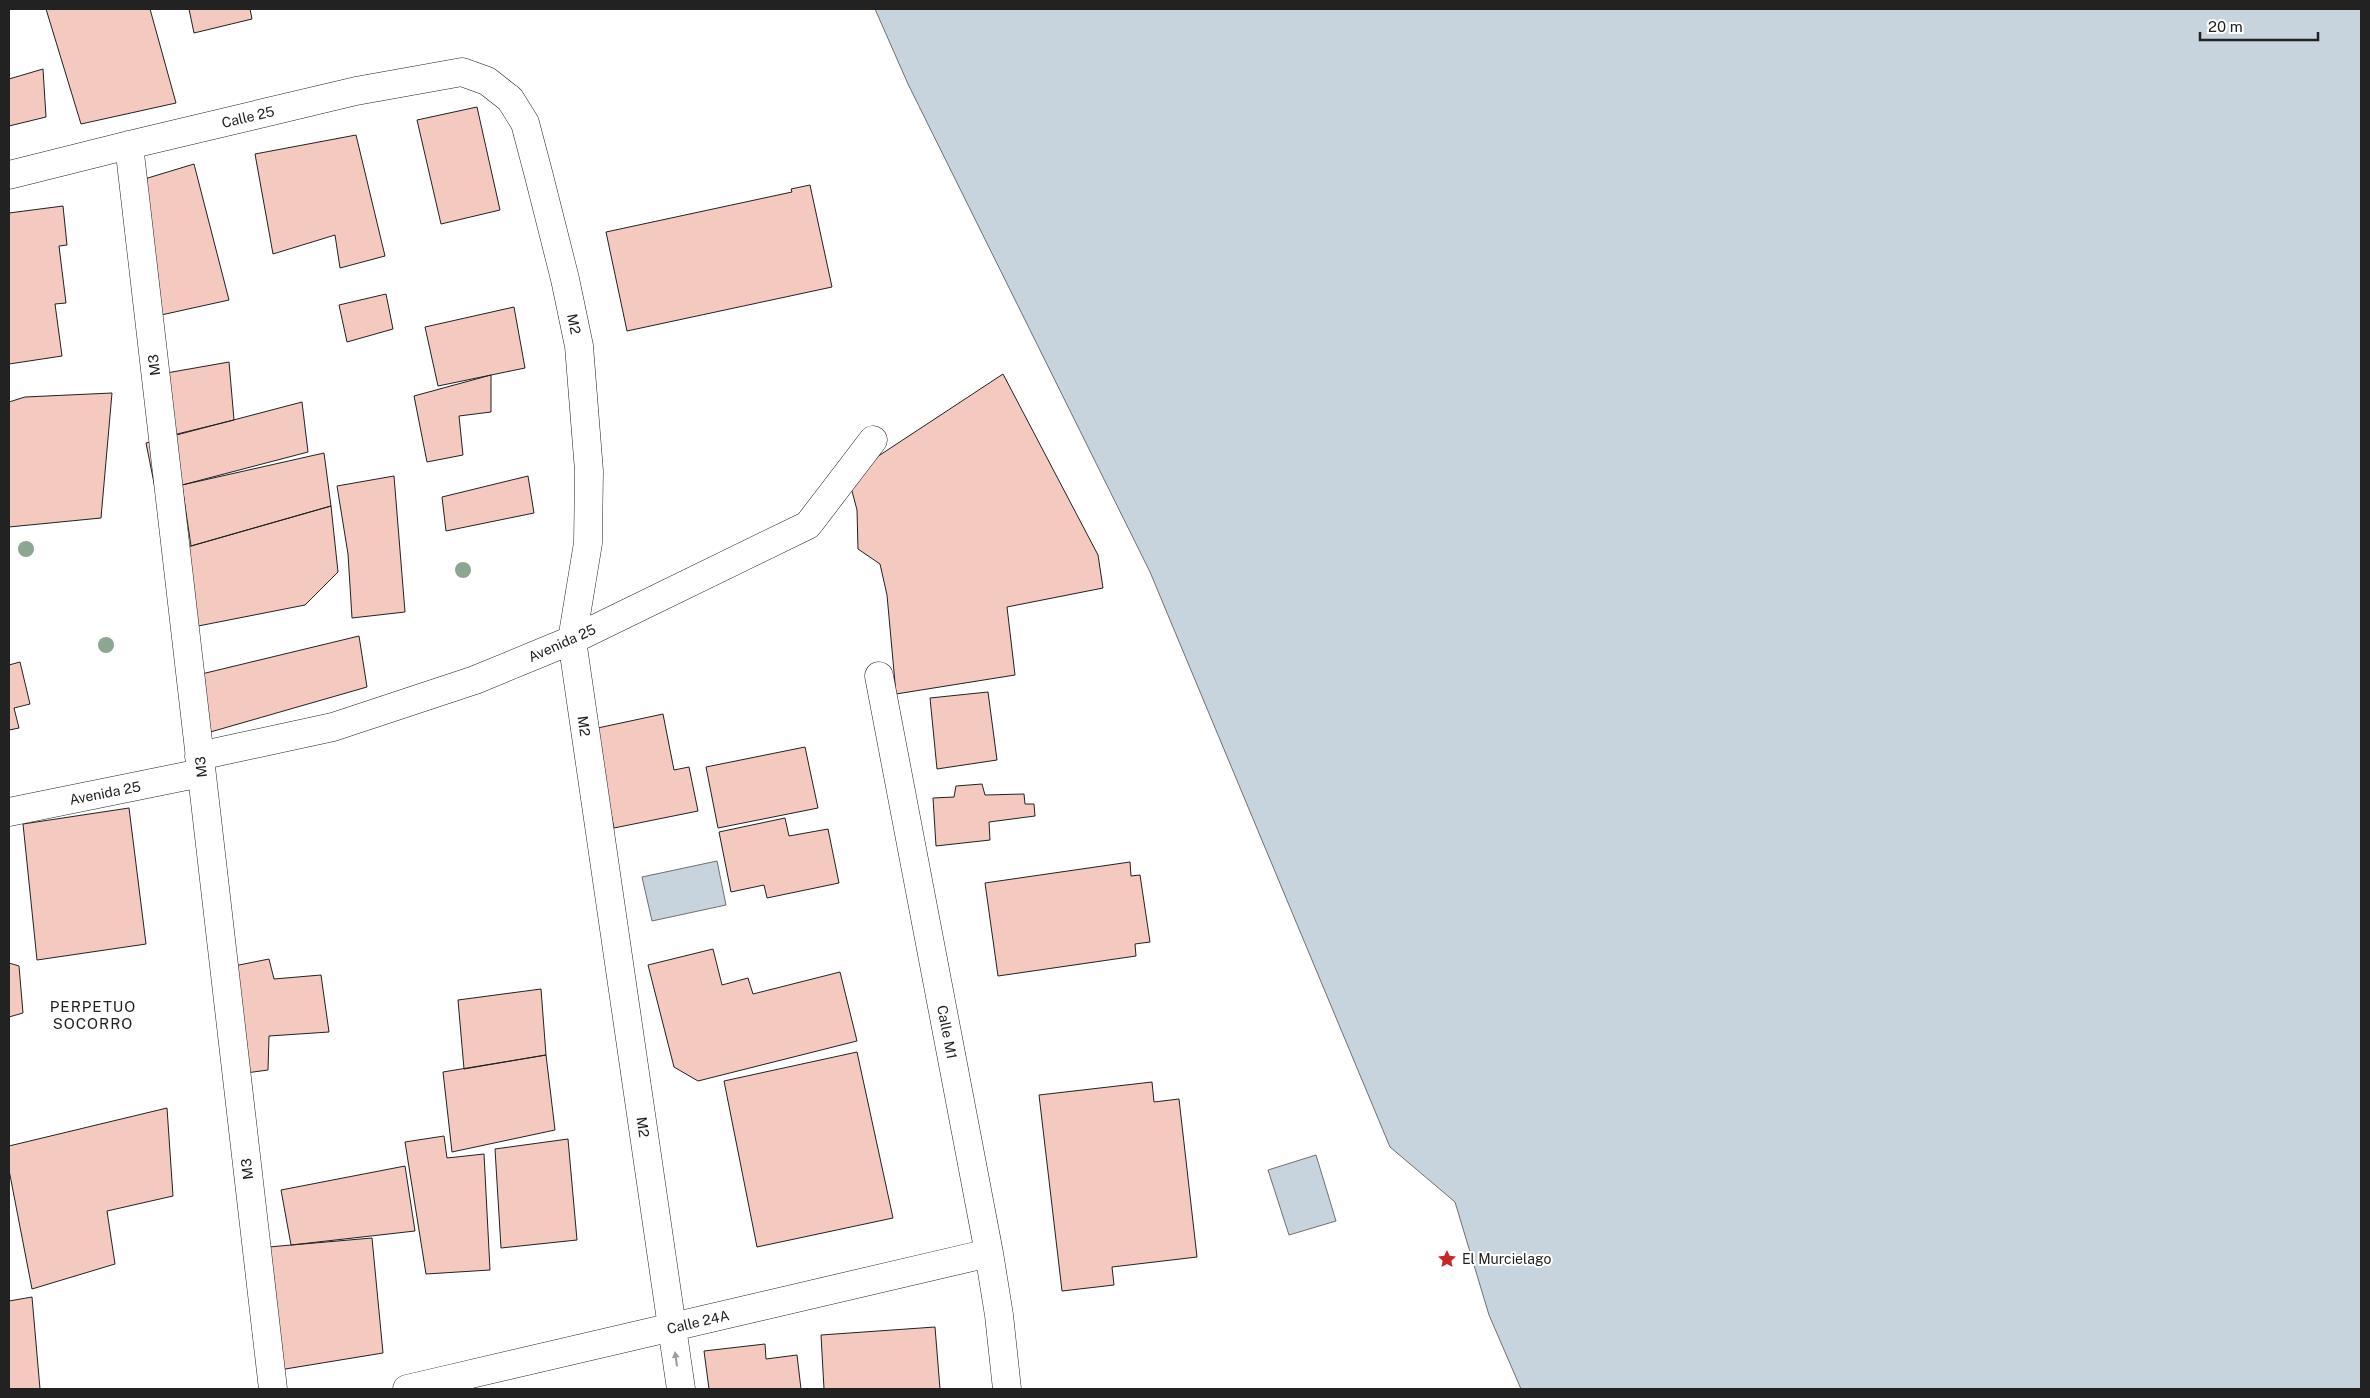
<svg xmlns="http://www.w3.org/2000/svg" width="2370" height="1398" viewBox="0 0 2370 1398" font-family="'Public Sans',sans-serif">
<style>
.water{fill:#c7d3dd;stroke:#6f6f6f}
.building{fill:#f3c9c0;stroke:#222}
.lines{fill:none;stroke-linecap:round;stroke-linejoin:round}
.minor-casing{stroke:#222;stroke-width:29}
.minor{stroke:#fff;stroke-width:28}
.tree{fill:#8da692}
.oneway{fill:#9c9c9c}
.labels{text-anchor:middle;stroke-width:4;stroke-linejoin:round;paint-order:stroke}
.street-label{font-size:14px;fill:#222;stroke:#fff}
.poi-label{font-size:14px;fill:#222;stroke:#fff;text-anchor:start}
.neighbourhood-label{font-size:15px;letter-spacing:1px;fill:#222;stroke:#fff}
</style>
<rect width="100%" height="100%" fill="#fff"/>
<path class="water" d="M875 9H2361V1389H1521L1489 1315 1455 1202 1390 1147 1150 572 908 84Z
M717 861 726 905 652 921 642 877Z
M1316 1155 1336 1221 1289 1235 1268 1170Z"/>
<path class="building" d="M46 9H150L176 103 81 124Z
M189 9H250L252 19 194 33Z
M43 69 46 117 9 126V79Z
M477 107 500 210 441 224 417 120Z
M356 135 385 256 340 268 335 235 273 254 255 154Z
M194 164 229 300 143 319 128 184Z
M810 185 832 287 627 331 606 232 792 192 791 189Z
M63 206 67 245 59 246 66 303 55 304 62 356 9 364V213Z
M386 294 393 329 347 342 339 305Z
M514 307 525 368 438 386 425 327Z
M229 362 234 420 165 437 155 375Z
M1003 374 1098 555 1103 588 1007 607 1015 675 896 694 887 595 880 564 858 549 857 510 848 476Z
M491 375V412L459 416 463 455 427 462 414 396Z
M112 393 101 518 9 527V402L25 397Z
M302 402 308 452 182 485 155 488 146 443Z
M324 453 331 506 191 546 182 485Z
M394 476 405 612 352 618 348 554 337 486Z
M528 476 534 513 446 531 442 497Z
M331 506 338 572 305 605 183 629 177 553 191 546Z
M359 636 367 687 186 739 185 678Z
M20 662 30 704 14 708 19 728 9 730V665Z
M988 692 997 760 937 769 930 698Z
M663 714 674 770 689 767 698 811 614 828 593 729Z
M805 747 818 808 718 828 706 767Z
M982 784 985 795 1024 794 1025 804H1034L1035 816 989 822 990 840 936 846 933 798 954 797 956 786Z
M129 808 146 944 37 960 23 824Z
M785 818 789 836 828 829 839 883 767 898 764 885 731 892 719 832Z
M1130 862 1131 876 1140 875 1150 942 1135 944 1136 956 998 976 985 883Z
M713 949 722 985 748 978 753 994 840 972 857 1041 698 1081 674 1067 648 965Z
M269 959 274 979 321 975 329 1032 269 1036 268 1070 246 1073 224 968Z
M9 963 19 966 23 1013 9 1017Z
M541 989 546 1055 464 1069 458 1000Z
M857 1052 893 1218 757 1247 724 1081Z
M546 1055 555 1130 452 1152 443 1072Z
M1152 1082 1154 1102 1179 1099 1197 1257 1112 1267 1114 1285 1062 1291 1039 1095Z
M167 1108 173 1196 107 1211 115 1264 32 1289 9 1170V1146Z
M444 1136 447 1158 484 1154 490 1270 426 1274 405 1142Z
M568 1139 577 1240 501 1248 495 1149Z
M405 1166 415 1231 291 1245 281 1190Z
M372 1238 383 1353 273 1371 257 1248Z
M32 1297 40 1389H9V1301Z
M935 1327 940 1389H824L821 1335Z
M765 1344 766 1359 797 1355 801 1389H709L704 1351Z"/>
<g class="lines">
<g class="minor-casing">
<path id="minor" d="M129 145 273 1389
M9 175 129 145 356 91 462 72 487 81 510 99 525 123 539 176 565 279 579 346 589 471 588 543 572 640 681 1389
M879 676 989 1253 999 1315 1007 1389
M199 756 333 727 475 680 572 640 808 525 873 440
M9 812 201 773
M407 1389 989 1253"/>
</g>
<use href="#minor" class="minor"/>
</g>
<g class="tree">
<circle cx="26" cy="549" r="8"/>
<circle cx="463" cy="570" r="8"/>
<circle cx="106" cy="645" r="8"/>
</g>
<defs><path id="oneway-solid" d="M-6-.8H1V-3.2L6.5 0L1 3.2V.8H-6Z" transform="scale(1.25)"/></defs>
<use class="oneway" href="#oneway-solid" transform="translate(676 1359) rotate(-98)"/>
<defs>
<g id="sight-bare" transform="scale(1.5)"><path d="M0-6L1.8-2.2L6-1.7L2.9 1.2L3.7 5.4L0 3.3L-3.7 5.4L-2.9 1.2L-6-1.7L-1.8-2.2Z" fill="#c62828" stroke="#fff" stroke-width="2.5" paint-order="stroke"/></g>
</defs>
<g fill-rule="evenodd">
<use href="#sight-bare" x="1447" y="1259"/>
</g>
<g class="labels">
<g class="street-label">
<text transform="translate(248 117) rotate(-13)" y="5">Calle 25</text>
<text transform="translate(574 324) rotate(79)" y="5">M2</text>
<text transform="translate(154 365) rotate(-97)" y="5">M3</text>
<text transform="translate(562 643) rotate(-24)" y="5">Avenida 25</text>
<text transform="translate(584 726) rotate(82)" y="5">M2</text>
<text transform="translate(201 767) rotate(-96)" y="5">M3</text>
<text transform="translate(105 793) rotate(-11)" y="5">Avenida 25</text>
<text transform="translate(947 1032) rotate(79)" y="5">Calle M1</text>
<text transform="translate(643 1127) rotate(82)" y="5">M2</text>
<text transform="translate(247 1169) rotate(-97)" y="5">M3</text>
<text transform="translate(698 1322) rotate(-13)" y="5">Calle 24A</text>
</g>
<g class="poi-label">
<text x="1462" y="1264">El Murcielago</text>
</g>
<g class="neighbourhood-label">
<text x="93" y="1012">PERPETUO<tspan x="93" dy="17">SOCORRO</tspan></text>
</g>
</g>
<rect width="2370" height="1398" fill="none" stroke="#222222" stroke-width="20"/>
<path d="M2200 32v8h118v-8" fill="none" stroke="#222222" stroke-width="2.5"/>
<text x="2208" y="32" font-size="15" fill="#222222" stroke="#ffffff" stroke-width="4" paint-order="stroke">20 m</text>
</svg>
